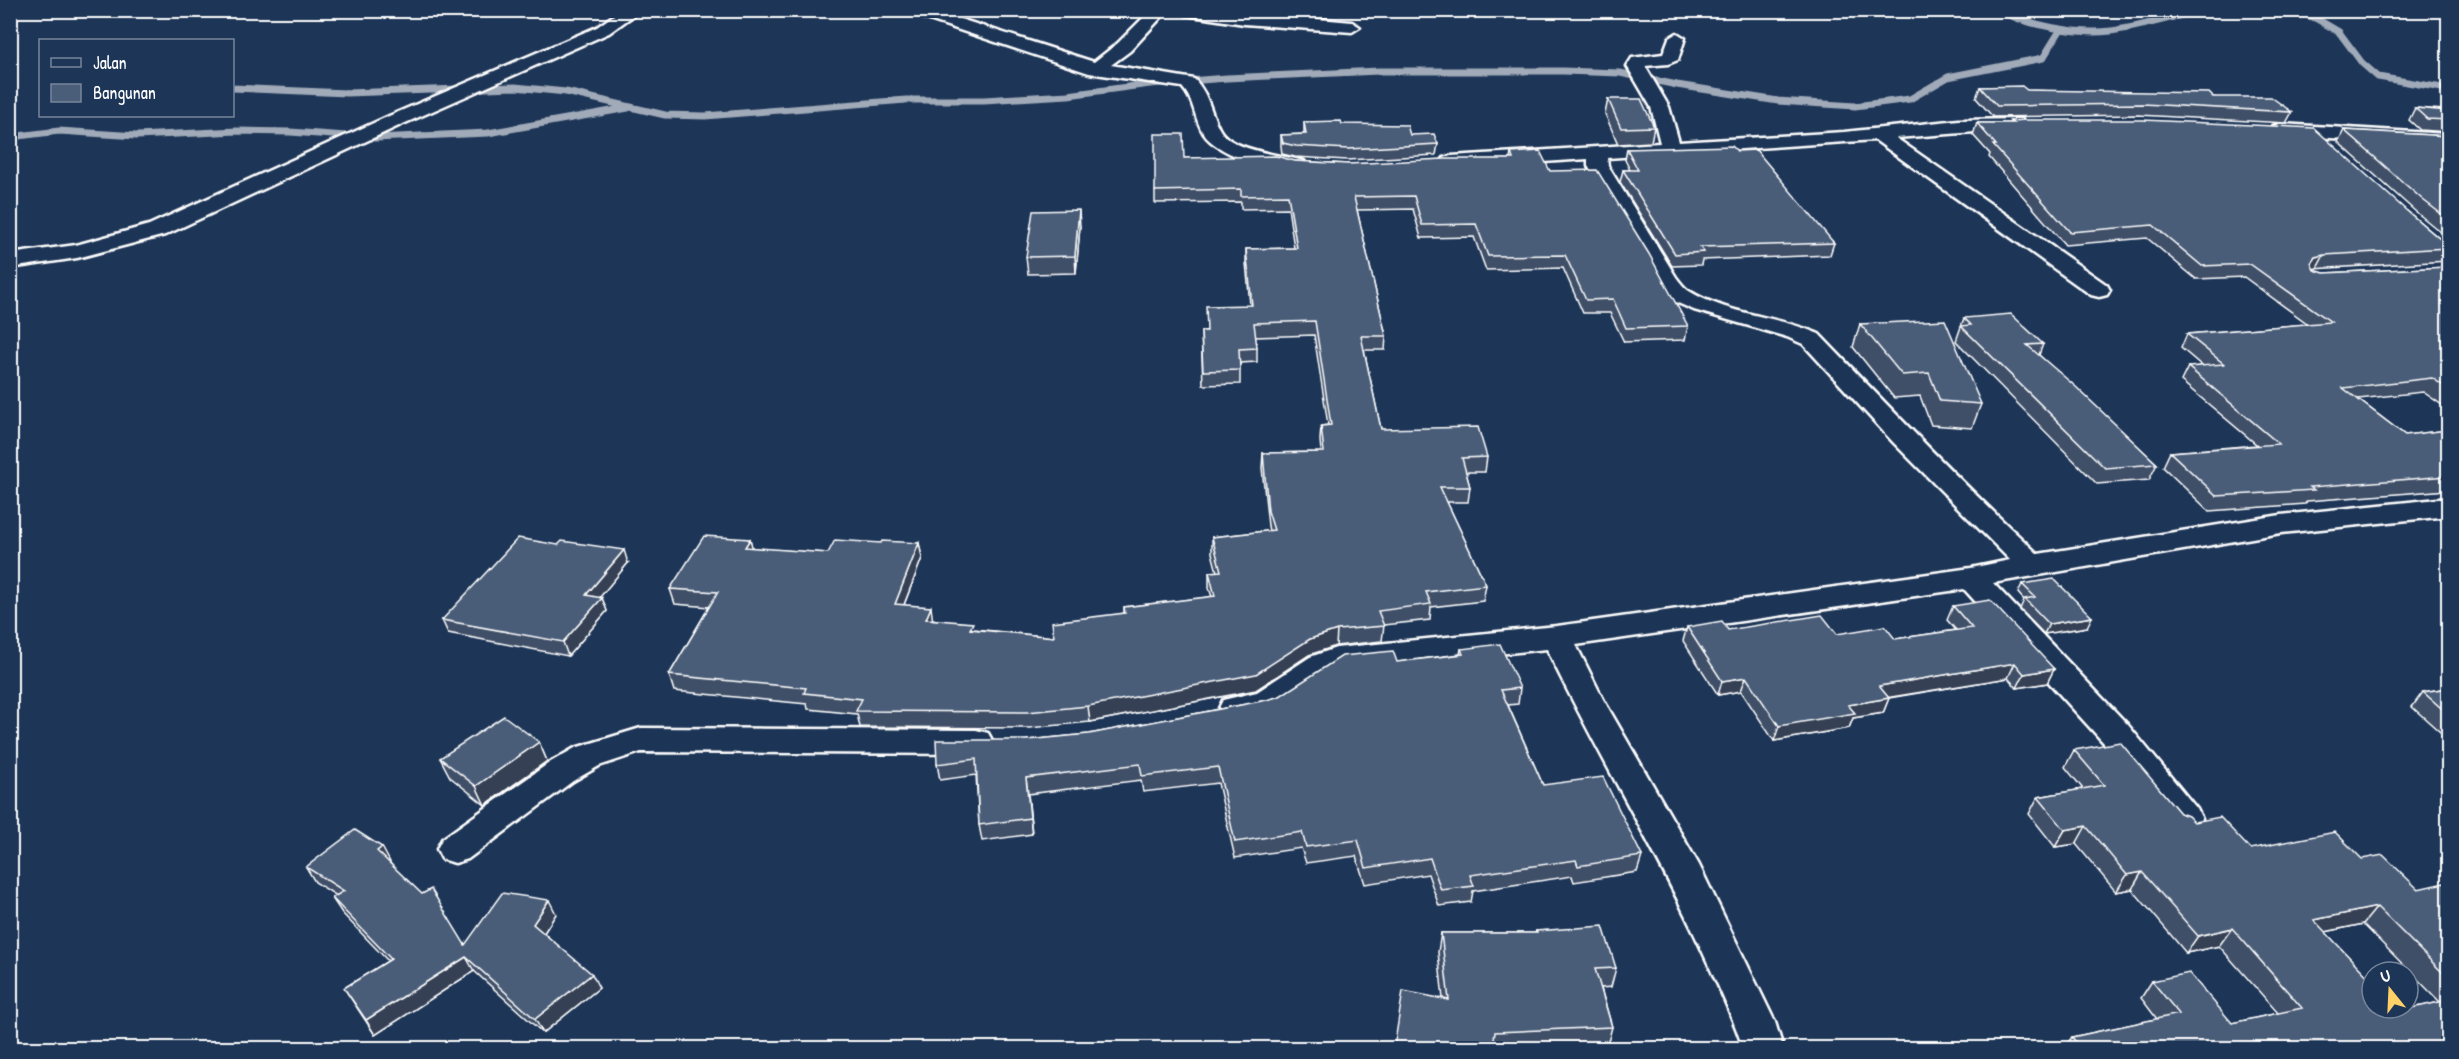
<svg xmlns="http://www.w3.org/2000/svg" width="2459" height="1059" viewBox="0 0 2459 1059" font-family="'Patrick Hand',sans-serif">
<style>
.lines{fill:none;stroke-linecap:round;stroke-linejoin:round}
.stream{stroke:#a0aab8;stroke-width:7}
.street-casing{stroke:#fff;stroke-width:5}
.street{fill:#1d3557;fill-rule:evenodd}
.wall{fill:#405068;stroke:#fff;stroke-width:1.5;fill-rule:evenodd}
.shaded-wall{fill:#344155;stroke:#fff;stroke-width:1.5}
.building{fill:#4a5d79;stroke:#fff;stroke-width:1.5}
</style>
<rect width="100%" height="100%" fill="#1d3557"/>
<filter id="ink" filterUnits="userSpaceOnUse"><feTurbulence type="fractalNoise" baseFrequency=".0167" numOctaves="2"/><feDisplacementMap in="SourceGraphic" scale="12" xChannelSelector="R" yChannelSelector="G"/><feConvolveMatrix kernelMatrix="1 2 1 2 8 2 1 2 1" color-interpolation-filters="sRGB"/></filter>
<g filter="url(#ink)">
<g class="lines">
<path class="stream" d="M1998 10C2028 25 2077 35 2111 31 2141 27 2172 17 2201 10
M2294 10 2317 19 2339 32 2362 63 2378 77 2448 89
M232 88 347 93 515 87 566 92 665 115 705 116 906 100H984L1068 95 1150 84 1227 78 1379 71H1563L1620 73 1677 85 1778 101 1855 106 1910 99 1948 77 2043 58 2061 29
M10 137 59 131 137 136 237 131 290 132 375 138 488 133 628 108"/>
<g class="street-casing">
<path id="street" d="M621 10H641L609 33 403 124 165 235 77 258 10 268V254L76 245 149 225 389 116 597 27Z
M906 10H932L1094 62 1118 43 1151 10H1168L1130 51 1111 65 1194 79C1209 94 1210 112 1220 130 1232 151 1282 155 1304 161L1307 165 1304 169C1281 175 1217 155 1204 134 1194 119 1195 101 1182 87L1089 73 908 13Z
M1178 10H1220L1352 22 1360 27 1352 32 1244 24 1186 15Z
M1677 33 1685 38 1678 60 1668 64 1645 66 1669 107 1679 142 1844 132 1959 120 2022 119 2024 123 2022 127 2015 129 1896 138 2107 285 2110 290 2107 295 2099 297 2091 295 1875 140 1607 158 1608 166 1676 277C1680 282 1684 288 1689 291 1728 315 1778 316 1819 334 1891 409 1962 484 2038 554L2281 515 2448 498V516L2281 533 1993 583 2128 725 2197 809 2202 819 2197 829 2184 833 2171 829 2104 743 1964 589 1576 645 1603 699 1699 865 1775 1022 1783 1048H1743C1732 1014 1716 981 1701 948 1654 846 1595 750 1547 649L1340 670 1278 710 1235 720 1223 716 1219 708 1223 700 1257 692 1310 657 1336 648 1557 626 1971 568 2010 560 1893 442 1803 344 1787 337 1694 310 1671 300 1656 280 1588 166V159L1451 168 1444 166 1441 162 1444 158 1451 156 1660 143 1651 107 1627 66 1632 58 1663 54 1669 38Z
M2280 124 2448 134V146L2273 134 2271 130 2273 126Z
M641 728 976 730 988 733 993 742 988 751 976 754 641 752 599 766 573 781 468 859 455 863 442 859 437 849 442 839 549 763 575 748Z"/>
</g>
<use href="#street" class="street"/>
</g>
<path class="wall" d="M1980 87 2027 90 2213 97 2292 112 2286 123 2138 115 1993 117 1976 98Z
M1608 99 1654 127 1651 142 1618 144 1605 114Z
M2448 106V132L2420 130 2409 120 2415 108 2446 110Z
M2010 121 2407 211 2446 244 2448 245V261L2313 269 2314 270 2324 273 2448 267V409L2423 392 2358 399 2405 435 2448 430V490L2307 501 2305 504 2209 511 2163 467 2170 452 2257 445 2181 381 2188 367 2202 366 2181 348 2187 334 2308 324 2244 277 2196 279 2147 238 2065 245 1989 157 1990 154 1973 135 1977 123H2010Z
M1304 122 1342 124 1410 135 1438 144 1436 155 1347 160 1295 157 1282 154 1281 146V135L1304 134Z
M2344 130 2448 136V238L2416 212 2338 142Z
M1627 149 1737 151 1834 243 1830 255 1702 260 1701 265 1672 266 1620 182 1623 170H1630L1625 160Z
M1511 153 1550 171 1688 326 1685 340 1624 342 1610 313H1583L1563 268 1486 270 1474 237 1421 238 1413 209 1357 210 1386 336 1385 350H1364L1381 429 1487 457 1485 472H1466L1470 487 1468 502H1447L1486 585 1483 601 1431 607 1430 620 1384 625 1382 641 1336 646 1309 655 1256 690 1090 722 1029 728 860 727 857 714 808 709 807 704 674 691 669 675 709 607 675 604 670 589 750 539 752 548 828 553 881 543H919L922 558 904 605 933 619 974 629 1054 637 1124 613V607L1212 597 1209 588V572H1217L1212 553V537L1269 531 1268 526 1262 468 1263 453 1321 452 1320 440 1321 426 1328 425 1314 335 1255 337 1257 348V362L1240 363V384L1203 385 1201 331H1206L1250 305 1246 263V249L1294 248 1288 208 1241 209V202L1155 203V191L1184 158 1295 161 1348 164 1510 159Z
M1080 226 1076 273 1028 274 1026 257Z
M1964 318 2043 344 2039 355 2157 464 2149 480 2097 484 1956 341Z
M1860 324 1981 404 1972 428 1931 425 1920 396 1894 398 1853 347Z
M628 563 599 598H602L607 611 568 656 448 633 442 620Z
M2022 584 2087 627 2044 634 2020 609 2024 600 2018 593Z
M1953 606 2054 669 2047 683 2017 688 2008 678 1889 698 1883 713 1853 718 1849 728 1774 741 1741 691 1718 695 1683 641 1687 627 1728 630 1837 634 1895 639 1956 630 1947 620Z
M1461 649 1520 688 1518 704 1508 705 1543 785 1642 856 1637 872 1574 882 1572 876 1473 891 1471 902 1439 906 1428 874 1365 884 1356 856 1306 863 1301 848 1235 858 1218 783 1143 792 1141 780 1028 794 1032 834 982 841 979 825 976 775 940 780 937 764 1027 740 1089 734 1267 700 1397 662 1460 654Z
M2448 688V739L2412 707 2423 692Z
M539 742 547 761 485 805 450 777 440 758Z
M2074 750 2194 822 2250 849 2362 859 2418 889 2448 887V1048H2064L2072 1037 2157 1019 2141 998 2152 981 2232 1023 2278 1013 2219 946 2186 953 2132 889 2116 892 2076 844 2055 847 2029 814 2038 797 2083 789 2065 767ZM2363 924 2440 1002 2400 1011 2325 932Z
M389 862 465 945 556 914 544 933 599 988 543 1033 474 971 375 1035 344 988 388 961 342 913 332 898 337 896 315 882 306 867 390 862Z
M1536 931 1616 968 1611 987 1601 988 1612 1027 1607 1046 1555 1048H1394L1443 999 1438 952 1441 933H1535Z"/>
<path class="shaded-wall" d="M1079 210 1080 226 1076 273 1075 256Z
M2324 255 2317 268 2308 270 2311 263 2315 257Z
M750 539 754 554 745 547Z
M919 543 922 558 898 620 895 604Z
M624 550 628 563 591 608 586 595Z
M602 598 607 611 568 656 563 642Z
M931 607 933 623 926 619Z
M2092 617 2087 627 2044 634 2049 624Z
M1337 630 1336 646 1309 655 1256 690 1090 722 1088 706 1310 639Z
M2015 663 2008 678 1873 700 1879 686Z
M2054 669 2047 683 2017 688 2024 674Z
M1746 677 1741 691 1718 695 1722 681Z
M1889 698 1883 713 1853 718 1849 728 1774 741 1779 726 1848 705Z
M539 742 547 761 485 805 476 786Z
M1026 778 1028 794 1032 834 1030 818Z
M2086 826 2076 844 2055 847 2065 830Z
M382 847 390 862 385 865 377 851Z
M2142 872 2132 889 2116 892 2127 875Z
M549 900 556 914 540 939 533 924Z
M2377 907 2363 924 2301 937 2314 920Z
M2232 928 2219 946 2186 953 2198 936Z
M466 957 474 971 375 1035 366 1020Z
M592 974 599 988 543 1033 535 1019Z"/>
<path class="building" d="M2022 86 2027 90 2209 93 2213 97H2271L2292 112 2143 104 1997 106 1980 87Z
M1608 99H1641L1654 127 1621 128Z
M2415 108 2448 111V120L2427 119Z
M2026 120H2143L2314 128 2407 211 2446 244 2448 245V248L2324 255 2315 257 2311 263 2314 270 2324 273 2448 267V389L2432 378 2343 388 2405 435 2448 430V476L2310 487 2314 490 2217 496 2170 452 2279 444 2188 367 2224 364 2187 334 2331 322 2250 264 2202 266 2153 225 2070 232 1993 145H1996L1977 123H2013L2010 121Z
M1341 121 1342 124 1407 125 1410 135 1434 134 1438 144 1348 149 1296 146 1283 143 1281 135 1306 134 1304 122Z
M2344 130 2448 136V219L2423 200Z
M1155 134H1183L1184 158 1276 156 1295 161 1348 164 1443 159H1513L1511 153 1540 151 1550 171 1597 170 1649 254 1688 326 1626 328 1613 299 1586 300 1565 255 1488 256 1476 224 1422 225 1414 196 1354 197 1386 336H1361L1381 429 1478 427 1487 457 1462 458 1470 487H1440L1486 585 1426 592 1431 604 1378 611 1384 626 1337 630 1310 639 1256 674 1088 706 1027 712 856 711 862 699 804 693 806 688 669 675 718 592 670 589 704 536 750 539 745 547 828 553 835 540 881 543 882 541 919 543 895 604 931 607 926 619 973 623 970 629 1054 637 1052 622 1125 613 1124 607 1215 596 1209 572 1221 571 1212 537 1274 530 1268 511 1263 453 1324 452 1321 426 1331 425 1315 321 1254 323 1257 348 1239 349 1240 370 1203 371 1201 331H1207L1206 306 1252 305 1246 249 1297 248 1288 195 1241 196V189L1155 191Z
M1732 146 1737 151 1756 150 1834 243 1700 247 1704 252 1675 254 1623 170H1638L1627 149Z
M1079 210 1075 256 1026 257 1033 211Z
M2011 314 2043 344 2027 345 2075 386 2157 464 2105 468 1961 326 1971 325 1964 318Z
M1945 320 1981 404 1940 401 1929 373 1902 375 1860 324Z
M518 538 558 545 562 541 624 550 586 595 602 598 563 642 442 620Z
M2054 579 2092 617 2049 624 2025 599 2035 597 2022 584Z
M1990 600 2054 669 2024 674 2015 663 1879 686 1889 698 1848 705 1855 713 1779 726 1746 677 1722 681 1687 627 1722 621 1728 630 1822 615 1837 634 1885 626 1895 639 1972 628 1953 606Z
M1500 644 1520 688 1501 690 1543 785 1603 777 1642 856 1578 866 1576 860 1470 875 1474 886 1441 890 1430 858 1366 868 1358 840 1306 847 1302 832 1235 842 1218 767 1142 776 1140 764 1026 778 1030 818 979 825 976 759 937 764 936 740H1027L1089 734 1267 700 1280 696 1342 656 1393 651 1397 662 1463 654 1461 649Z
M2448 688V714L2423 692Z
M504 716 539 742 476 786 440 758Z
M2120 742 2180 813 2188 816 2194 822 2220 817 2250 849 2335 832 2362 859 2383 855 2418 889 2444 883 2448 887V978L2377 907 2314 920 2372 981V1008H2397L2400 1011 2448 1000V1048H2080L2072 1037 2179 1014 2152 981 2189 973 2232 1023 2302 1008 2232 928 2198 936 2142 872 2127 875 2086 826 2065 830 2038 797 2104 785 2074 750Z
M355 830 382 847 377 851 422 894 431 889 465 945 502 893 549 900 533 924 592 974 535 1019 466 957 366 1020 344 988 391 959 332 898 344 891 306 867Z
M1603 926 1616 968 1595 969 1612 1027 1495 1032 1493 1048H1394L1403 991 1449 1000 1441 933H1537L1536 931Z"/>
</g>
<rect width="2459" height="1059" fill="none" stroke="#1d3557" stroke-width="36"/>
<rect x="18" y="18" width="2423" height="1023" fill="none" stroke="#fff" stroke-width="2" filter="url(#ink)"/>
<rect x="39" y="39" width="195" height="78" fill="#1d3557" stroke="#77869a" stroke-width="1.5"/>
<rect x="51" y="58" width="30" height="9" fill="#1d3557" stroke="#77869a" stroke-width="1.5"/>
<text x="93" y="69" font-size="18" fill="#ffffff">Jalan</text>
<rect x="51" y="84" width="30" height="18" fill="#4a5d79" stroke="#77869a" stroke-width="1.5"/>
<text x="93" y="99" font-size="18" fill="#ffffff">Bangunan</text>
<g transform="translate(2390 990) rotate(342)"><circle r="28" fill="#1d3557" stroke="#77869a" stroke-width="1.5"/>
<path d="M0-4.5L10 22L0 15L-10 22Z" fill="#ffd166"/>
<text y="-9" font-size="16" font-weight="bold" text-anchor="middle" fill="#ffffff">U</text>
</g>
</svg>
